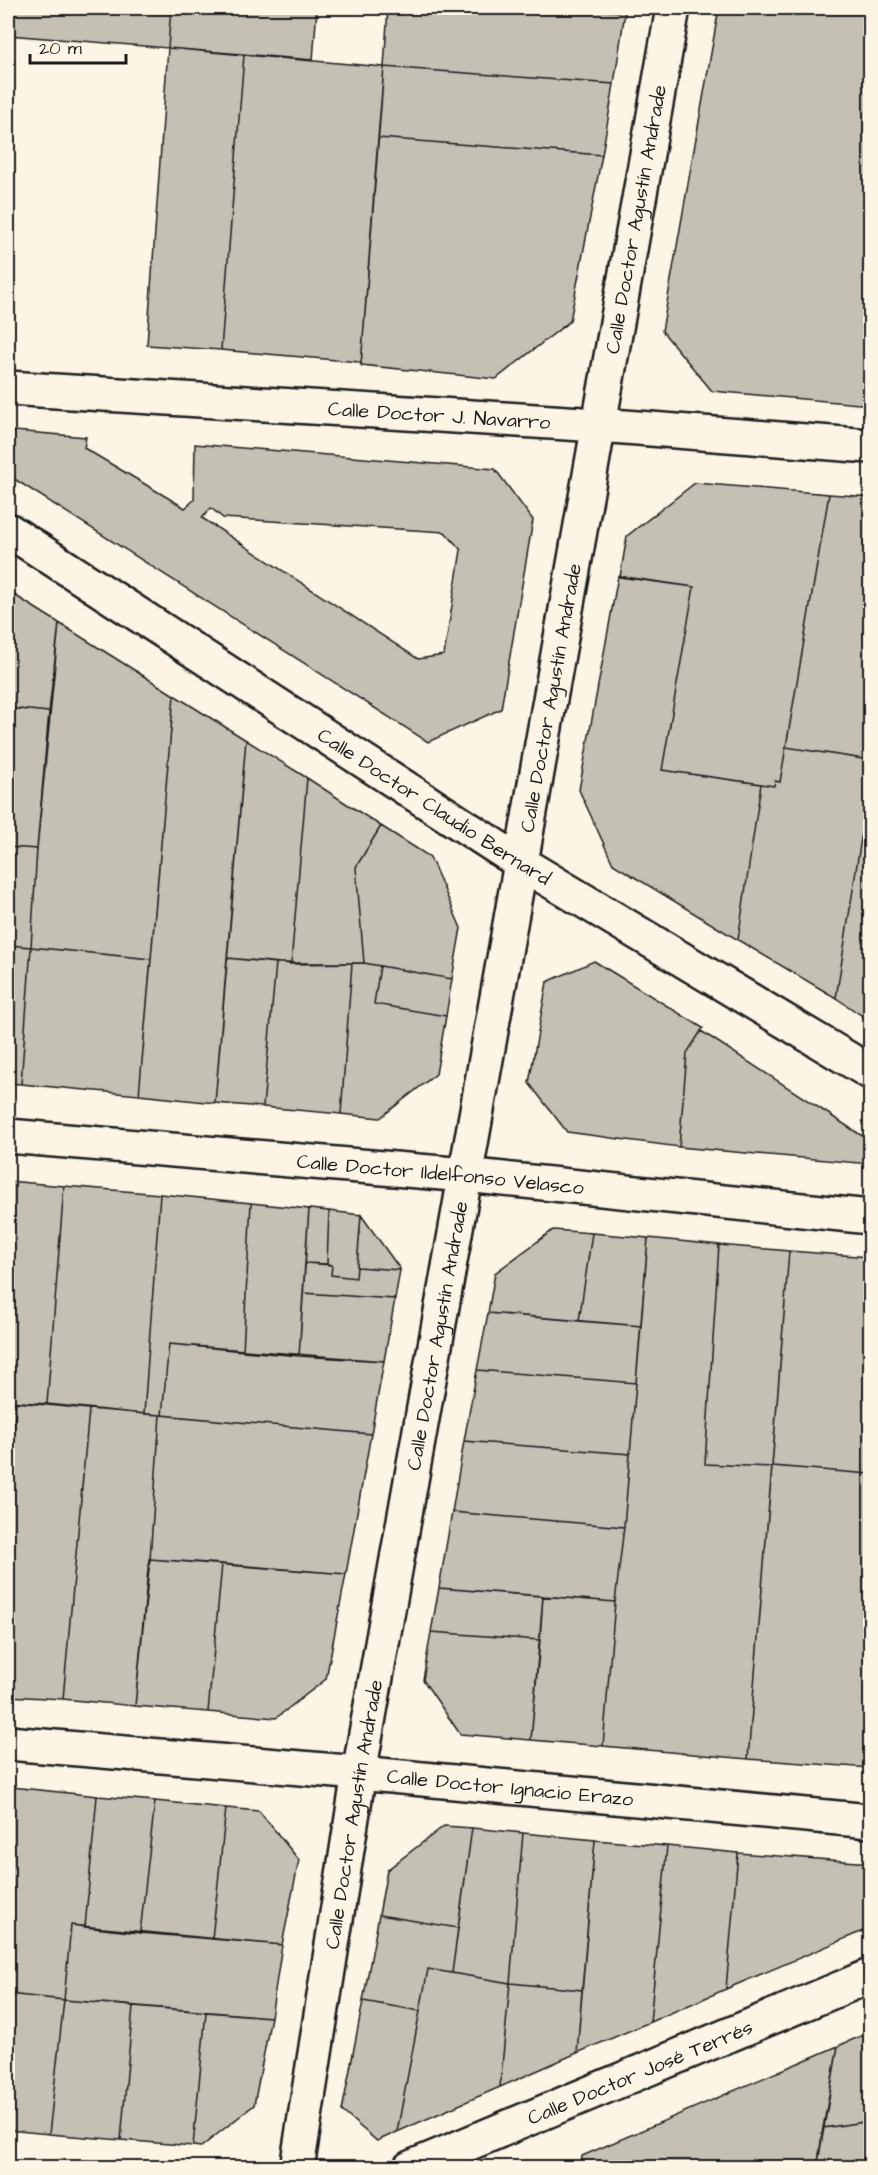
<svg xmlns="http://www.w3.org/2000/svg" width="878" height="2175" viewBox="0 0 878 2175" font-family="'Architects Daughter',sans-serif">
<style>
.building{fill:#c4c0b3;stroke:#1c1c1c;stroke-width:1.5;fill-rule:evenodd}
.lines{fill:none;stroke-linecap:round;stroke-linejoin:round}
.minor-casing{stroke:#1c1c1c;stroke-width:38}
.minor{stroke:#fcf5e5;stroke-width:33}
.labels{text-anchor:middle;stroke-width:6;stroke-linejoin:round;paint-order:stroke}
.street-label{font-size:20px;fill:#1c1c1c;stroke:#fcf5e5}
</style>
<rect width="100%" height="100%" fill="#fcf5e5"/>
<filter id="ink" filterUnits="userSpaceOnUse"><feTurbulence type="fractalNoise" baseFrequency=".0167" numOctaves="2"/><feDisplacementMap in="SourceGraphic" scale="12" xChannelSelector="R" yChannelSelector="G"/><feConvolveMatrix kernelMatrix="1 2 1 2 8 2 1 2 1" color-interpolation-filters="sRGB"/></filter>
<g filter="url(#ink)">
<path class="building" d="M8 8H171L168 48 8 35Z
M171 8H317L313 60 168 48Z
M388 8H559L625 12 614 84 384 67Z
M559 8H626L625 12Z
M719 8H870V405L712 391 662 331Z
M168 48 244 55 221 350 147 345Z
M244 55 384 67 361 365 359 362 221 350Z
M384 67 614 84 602 155 378 138Z
M378 138 602 155 570 321 496 379 361 365Z
M14 431 86 437 84 448 185 508 194 500 195 444 495 469 533 520 501 709 428 742 8 475V449ZM211 508 223 518 445 532 461 550 444 655 418 659 202 518Z
M695 483 829 494 780 782 775 781 774 786 662 770 694 587 620 577 627 536Z
M829 494 870 497V760L786 747Z
M618 576 694 587 662 770 761 784 738 940 613 864 579 790Z
M8 591 59 623 49 712 8 708Z
M59 623 174 695 151 959 31 947 37 849Z
M174 695 246 740 215 1103 139 1095Z
M8 708 49 712 37 849 8 847Z
M246 740 307 778 291 964 227 958Z
M786 747 870 760V781L836 998 738 940 761 784 774 786 775 781 780 782Z
M307 778 381 826 356 867 364 963 291 964Z
M870 781V1021L836 998Z
M381 826 430 857 461 928 452 979 364 963 356 867Z
M8 847 37 849 31 947 8 945Z
M8 945 31 947 21 1084 8 1083Z
M31 947 151 959 139 1095 21 1084Z
M227 958 276 963 263 1107 215 1103Z
M594 961 703 1028 687 1053 679 1147 567 1132 529 1083 547 982Z
M276 963H352L341 1114 263 1107Z
M352 963H364L380 966 374 1004 446 1016 436 1074 380 1118 341 1114Z
M380 966 452 979 446 1016 374 1004Z
M701 1031 870 1141V1164L679 1147 687 1053Z
M8 1181 64 1186 47 1404 8 1401Z
M64 1186 160 1194 144 1414 47 1404Z
M160 1194 251 1203 243 1351 169 1344 162 1415 144 1414Z
M251 1203 309 1209 299 1356 243 1351Z
M309 1209 329 1211 327 1264 305 1263Z
M329 1211 361 1215 356 1278 331 1275 332 1265 327 1264Z
M361 1215 400 1269V1270L357 1267Z
M553 1230 592 1233 579 1321 488 1313 495 1273Z
M592 1233 648 1238 641 1326 579 1321Z
M648 1238 719 1245 705 1464 772 1467 748 1759 603 1746 615 1602 624 1527Z
M719 1245 789 1251 772 1467 705 1464Z
M789 1251 870 1257V1474L772 1466Z
M305 1263 332 1265 331 1275 356 1278 357 1267 400 1270 395 1299 303 1293Z
M303 1293 395 1299 384 1361 299 1356Z
M488 1313 641 1326 636 1383 477 1370Z
M169 1344 384 1361 371 1434 162 1415Z
M477 1370 636 1383 630 1454 464 1441Z
M8 1401 16 1402 8 1497Z
M16 1402 89 1409 63 1699 8 1696V1497Z
M89 1409 160 1415 150 1559 135 1706 63 1699Z
M160 1415 371 1434 346 1574 150 1559Z
M464 1441 630 1454 624 1527 452 1512Z
M772 1466 870 1474V1768L748 1759Z
M452 1512 624 1527 615 1602 439 1588Z
M149 1559 222 1564 208 1712 135 1706Z
M222 1564 346 1574 326 1679 276 1718 208 1712Z
M439 1588 543 1596 540 1640 431 1632Z
M543 1596 615 1602 603 1746 531 1740Z
M431 1632 540 1640 531 1740 460 1734 423 1680Z
M8 1787H11L8 1828Z
M11 1787 97 1796 85 1927 71 1925 64 2000 8 1994V1828Z
M97 1796 155 1801 140 1933 85 1927Z
M155 1801 226 1808 212 1939 140 1933Z
M226 1808 259 1811 299 1860 282 1945 212 1939Z
M444 1826 472 1828 458 1928 379 1915 387 1870Z
M472 1828 523 1833 510 1983 452 1973Z
M523 1833 595 1840 582 1990 510 1983Z
M595 1840 667 1846 650 2022 577 2053Z
M667 1846 738 1853 726 1989 650 2022Z
M738 1853 870 1863V1928L726 1989Z
M379 1915 458 1928 452 1973 428 1969 420 2011 363 2001Z
M71 1925 282 1945 271 2017 64 2000Z
M428 1969 510 1983 500 2087 397 2132Z
M510 1983 582 1990 577 2053 500 2087Z
M8 1994 64 2000 49 2134 8 2130Z
M64 2000 133 2006 121 2140 49 2134Z
M363 2001 420 2011 397 2132 377 2141 342 2111Z
M133 2006 206 2012 193 2146 121 2140Z
M206 2012 271 2017 254 2105 201 2147 193 2146Z
M870 2032V2121L823 2128 838 2046Z
M838 2046 817 2168H581L582 2156Z
M870 2121V2168H817L823 2128Z"/>
<g class="lines">
<g class="minor-casing">
<g id="minor">
<path id="s1" d="M8 388 599 425 870 446"/>
<path id="s2" d="M8 530 521 863 870 1072"/>
<path id="s3" d="M8 1136 465 1175 870 1217"/>
<path id="s4" d="M8 1743 359 1773 870 1821"/>
<path id="s5" d="M297 2168 359 1773 673 8"/>
<path id="s6" d="M410 2168 870 1976"/>
</g>
</g>
<use href="#minor" class="minor"/>
</g>
</g>
<g class="labels">
<g class="street-label">
<text dy="7" stroke="none"><textPath href="#s5" startOffset="1978">Calle Doctor Agustín Andrade</textPath></text>
<text dy="7" stroke="none"><textPath href="#s1" startOffset="432">Calle Doctor J. Navarro</textPath></text>
<text dy="7" stroke="none"><textPath href="#s5" startOffset="1492">Calle Doctor Agustín Andrade</textPath></text>
<text dy="7" stroke="none"><textPath href="#s2" startOffset="508">Calle Doctor Claudio Bernard</textPath></text>
<text dy="7" stroke="none"><textPath href="#s3" startOffset="434">Calle Doctor Ildelfonso Velasco</textPath></text>
<text dy="7" stroke="none"><textPath href="#s5" startOffset="844">Calle Doctor Agustín Andrade</textPath></text>
<text dy="7" stroke="none"><textPath href="#s4" startOffset="504">Calle Doctor Ignacio Erazo</textPath></text>
<text dy="7" stroke="none"><textPath href="#s5" startOffset="358">Calle Doctor Agustín Andrade</textPath></text>
<text dy="7" stroke="none"><textPath href="#s6" startOffset="249">Calle Doctor José Terrés</textPath></text>
</g>
</g>
<rect width="878" height="2175" fill="none" stroke="#fcf5e5" stroke-width="30"/>
<rect x="15" y="15" width="848" height="2145" fill="none" stroke="#1c1c1c" stroke-width="2" filter="url(#ink)"/>
<path d="M30 54v9h96v-9" fill="none" stroke="#1c1c1c" stroke-width="3"/>
<text x="39" y="54" font-size="18" fill="#1c1c1c" stroke="#fcf5e5" stroke-width="4.5" paint-order="stroke">20 m</text>
</svg>
